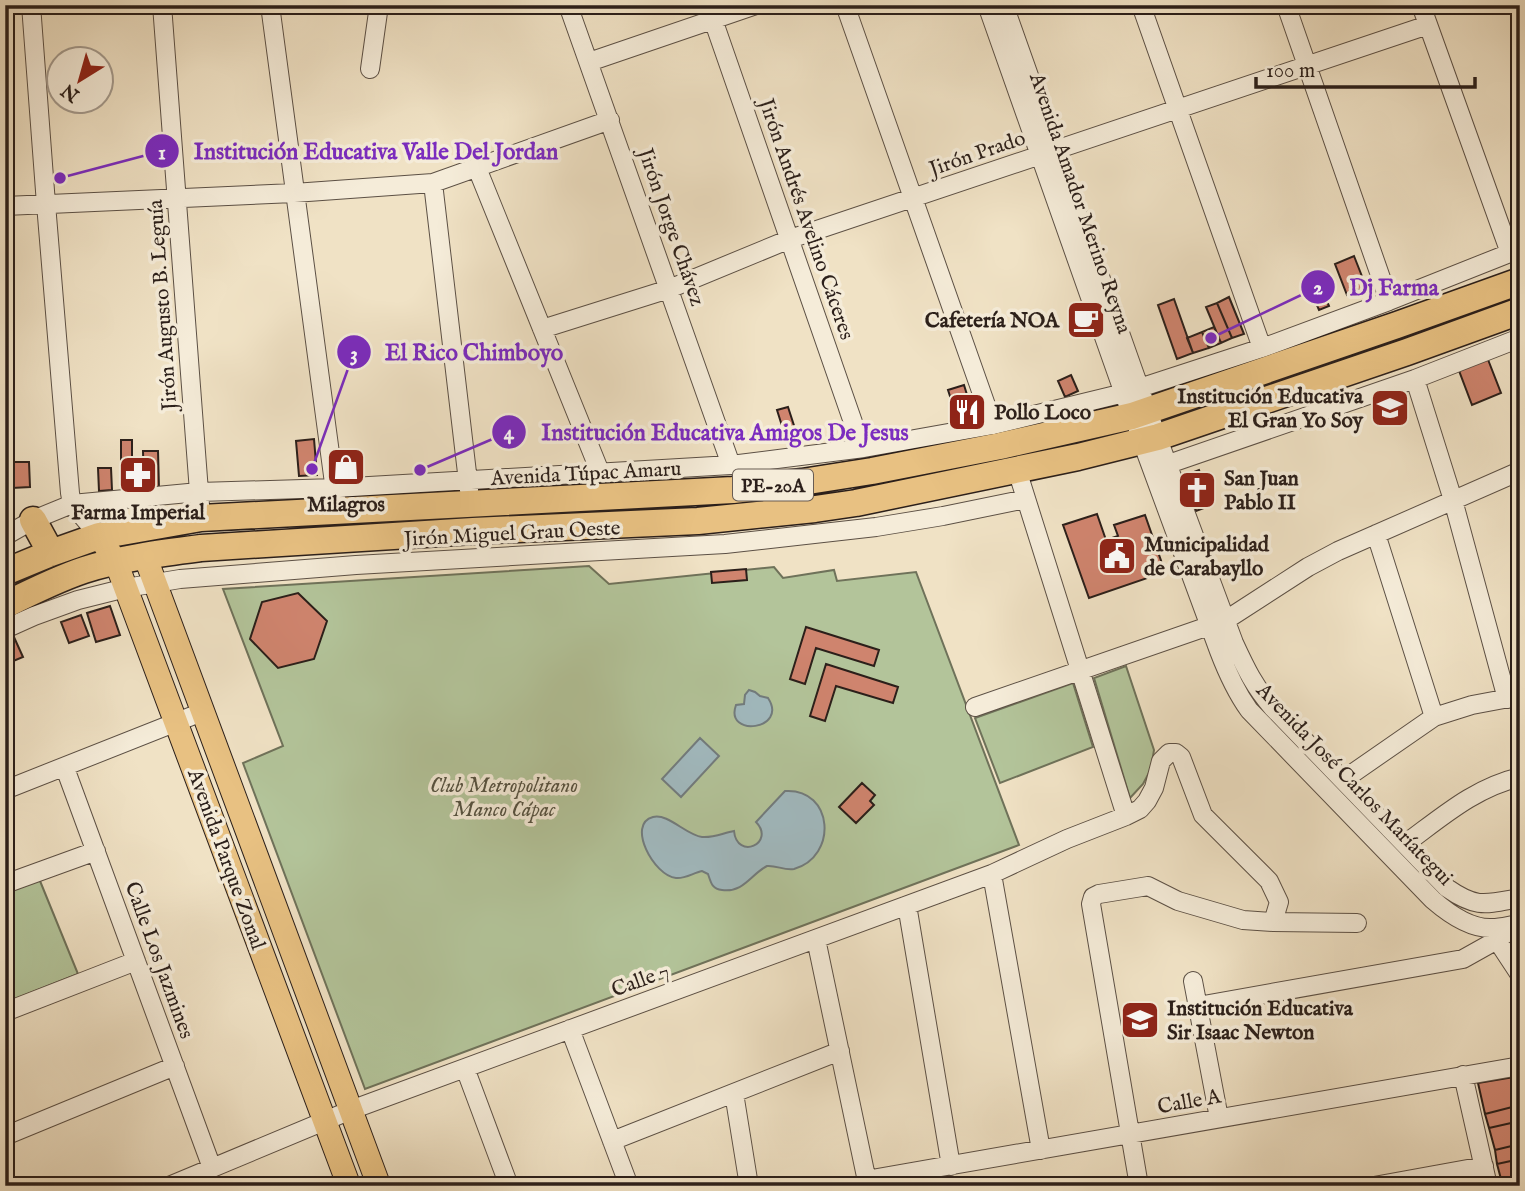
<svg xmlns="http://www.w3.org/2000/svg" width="1525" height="1191" viewBox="0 0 1525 1191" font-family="'IM FELL English',serif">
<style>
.green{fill:#b3c49a;stroke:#6f725a;stroke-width:2}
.water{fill:#a1bac0;stroke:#727c7e;stroke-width:2}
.building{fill:#cf846e;stroke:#2b1f1a;stroke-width:2}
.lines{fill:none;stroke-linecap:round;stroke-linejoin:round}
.minor-casing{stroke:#5c5045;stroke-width:20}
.major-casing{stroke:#2b1f1a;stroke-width:25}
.highway-casing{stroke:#2b1f1a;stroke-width:29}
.minor{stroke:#f5ecd9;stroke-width:18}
.major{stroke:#e8c182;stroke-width:23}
.highway{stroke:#e8c182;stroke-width:26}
.labels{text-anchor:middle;stroke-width:7;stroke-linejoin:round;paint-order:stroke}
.shield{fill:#f5ecd9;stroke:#685c53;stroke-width:2}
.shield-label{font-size:19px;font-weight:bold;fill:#2b1f1a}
.street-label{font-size:21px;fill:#2b1f1a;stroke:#f5ecd9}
.poi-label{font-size:21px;font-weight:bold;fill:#2b1f1a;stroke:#f5ecd9;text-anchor:start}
.park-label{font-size:21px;font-style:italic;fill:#545140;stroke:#f5ecd9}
.leader{fill:none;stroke:#7b2cbf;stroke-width:2.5}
.callout-dot{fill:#7b2cbf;stroke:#f5ecd9;stroke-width:2.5}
.mark-label{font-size:21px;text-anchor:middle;font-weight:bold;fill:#fff}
.callout-label{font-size:23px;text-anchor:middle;font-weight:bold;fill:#7b2cbf;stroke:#f5ecd9;stroke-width:7;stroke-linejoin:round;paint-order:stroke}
</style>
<rect width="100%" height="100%" fill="#f0e2c5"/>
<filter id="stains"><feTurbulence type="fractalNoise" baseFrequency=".00286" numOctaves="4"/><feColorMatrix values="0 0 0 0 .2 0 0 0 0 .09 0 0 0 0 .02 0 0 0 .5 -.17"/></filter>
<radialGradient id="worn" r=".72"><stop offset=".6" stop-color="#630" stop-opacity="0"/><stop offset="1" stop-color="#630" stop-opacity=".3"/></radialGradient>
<path class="green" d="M589 566 609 584 774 567 783 578 834 570 837 581 916 572 1019 845 365 1089 243 763 283 746 223 589Z
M1126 666 1154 750 1151 769 1143 784 1130 798 1094 678Z
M1073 683 1093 747 1000 783 975 718Z
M38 876 78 974 5 1003V888Z"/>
<path class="water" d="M749 690 755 692 760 696 768 698C789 730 724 738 736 705L744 704 745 695Z
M700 738 719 756 681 797 662 779Z
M785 791C834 788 838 857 794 869 785 871 776 865 767 866 751 874 744 893 722 890 712 889 711 883 708 874L702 871C693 873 685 879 676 878 654 876 626 824 653 817 668 813 686 835 702 837 714 838 723 833 734 831 737 861 776 843 756 822Z"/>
<path class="building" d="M1354 256 1365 284 1360 290 1347 295 1335 264Z
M1323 292 1329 306 1319 310 1313 296Z
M1229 297 1244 334 1232 338 1217 303Z
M1174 299 1193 353 1177 359 1158 305Z
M1217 303 1232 338 1221 343 1206 307Z
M1214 327 1221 343 1209 348 1202 332Z
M1202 332 1209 348 1193 353 1187 338Z
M1487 357 1501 393 1472 405 1458 368Z
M1071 375 1078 391 1065 397 1058 381Z
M964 385 972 411 969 421 959 424 948 390Z
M788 407 799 441 788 445 777 410Z
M314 439 317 475 299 476 296 441Z
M121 440H132V489H121Z
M351 450 353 476H347L341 470 339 451Z
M143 451H158L159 489H144Z
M11 462H29L30 487 12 488Z
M132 462H144V489H132Z
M98 468H111L112 490 99 491Z
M1199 470 1212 505 1196 511 1183 476Z
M1097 514 1106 540 1118 536 1114 525 1145 515 1165 572 1089 598 1063 525Z
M746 569 747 580 712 583 711 572Z
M298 593 327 621 314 659 278 668 250 639 262 602Z
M110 606 120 635 96 642 87 613Z
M81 615 89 636 69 643 61 622Z
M806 627 879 650 874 666 816 648 805 684 790 679Z
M13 635 23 657 11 662 5 649V639Z
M826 664 898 687 893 703 836 686 825 721 810 716Z
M862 783 875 795 870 801 874 805 856 823 839 807Z
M1520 1076V1105L1485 1114 1478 1083Z
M1520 1105V1121L1489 1128 1485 1114Z
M1520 1121V1144L1495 1150 1489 1128Z
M1520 1144V1159L1497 1164 1495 1150Z
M1520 1159V1175L1501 1179 1497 1164Z
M1520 1175V1186H1502L1501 1179Z"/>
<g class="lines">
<g class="minor-casing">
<path id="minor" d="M31 5 46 204 70 493 72 504 99 536
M162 5 201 518
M270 5 336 498
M568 5 731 465
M708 5 855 428 864 448
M845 5 993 425
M987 5 1128 405
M1004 5 1148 412 1234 643C1246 669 1254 686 1273 708L1447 888C1477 909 1486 904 1520 898
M1141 5 1262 348
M1286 5 1389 301
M1421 5 1510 253
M589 62 756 5
M370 69 379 5
M477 168 600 472
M433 183 469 490
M5 206 294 193 433 183 610 120
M542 329 669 289 790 239 1428 25
M1415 379 1453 500 1507 699
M1138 431 1219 651C1227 672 1236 692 1249 710L1433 900C1448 913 1471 929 1492 928 1501 928 1511 925 1520 924
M1157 468 1415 379 1520 338
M1017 470 1126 816
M1376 534 1434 717
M5 536 33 520 72 504 199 492 335 488 731 465 864 448 993 425 1124 393 1262 348 1389 301 1520 249
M5 629 34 616 78 600 126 588 180 579 356 565 725 544 876 527 943 516 1026 499
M975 707 1226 620 1308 567 1338 551 1520 471
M65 768 212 1168
M1343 780 1434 717 1472 705 1520 696
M5 790 202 712
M1405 844C1442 817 1474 788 1520 777
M992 874 1041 1150
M5 884 96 851
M907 905 951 1166
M1491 931 1520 975
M816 939 868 1186
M1193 981 1219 1118
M1198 1006 1463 959 1497 940 1517 926
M5 1012 136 961
M570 1029 629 1186
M465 1068 509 1186
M1463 1075 1488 1186
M734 1093 749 1186
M5 1136 175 1066
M612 1141 840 1051
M866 1180 1520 1066
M169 1186 351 1110 992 874 1067 839 1126 816 1140 809 1147 801 1154 788 1161 761 1169 753H1176L1181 757 1203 815 1269 881 1279 902 1273 922
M1139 1186 1091 904 1093 897 1099 894 1148 886 1178 901 1243 920 1273 922 1357 923
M1374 1186 1484 1166"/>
</g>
<g class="major-casing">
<path id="major" d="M99 536 116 562 349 1186
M145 556 379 1186"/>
</g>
<g class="highway-casing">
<path id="highway" d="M33 520 51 553
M5 572 51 553 99 536 201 518 733 490 802 482 872 471 1000 446 1132 416 1397 325 1520 281
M5 605C31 592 57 579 84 570 122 558 162 553 201 548L473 531 698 521 815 509 856 503 1078 457 1158 437 1407 352 1520 311"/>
</g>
<use href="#minor" class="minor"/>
<use href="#major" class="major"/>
<use href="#highway" class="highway"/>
</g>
<defs>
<g id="cafe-square" transform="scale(2.0125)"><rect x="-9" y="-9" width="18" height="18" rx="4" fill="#8f2418" stroke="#f5ecd9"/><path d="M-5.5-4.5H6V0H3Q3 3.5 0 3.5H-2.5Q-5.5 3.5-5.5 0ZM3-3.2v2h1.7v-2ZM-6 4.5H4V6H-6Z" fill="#fff"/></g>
<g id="school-square" transform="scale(2.0125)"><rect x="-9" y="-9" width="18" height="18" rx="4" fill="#8f2418" stroke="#f5ecd9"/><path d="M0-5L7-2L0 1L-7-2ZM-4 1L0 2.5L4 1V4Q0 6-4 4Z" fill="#fff"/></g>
<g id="restaurant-square" transform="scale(2.0125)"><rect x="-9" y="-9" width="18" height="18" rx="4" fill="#8f2418" stroke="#f5ecd9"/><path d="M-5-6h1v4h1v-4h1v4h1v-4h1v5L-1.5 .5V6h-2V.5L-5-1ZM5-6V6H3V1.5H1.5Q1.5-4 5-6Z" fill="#fff"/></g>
<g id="shop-square" transform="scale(2.0125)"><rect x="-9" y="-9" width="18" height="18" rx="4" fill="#8f2418" stroke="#f5ecd9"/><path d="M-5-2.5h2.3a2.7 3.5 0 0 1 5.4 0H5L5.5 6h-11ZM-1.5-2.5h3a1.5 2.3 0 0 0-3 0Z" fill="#fff"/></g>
<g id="pharmacy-square" transform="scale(2.0125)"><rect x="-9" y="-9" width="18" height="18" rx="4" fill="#8f2418" stroke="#f5ecd9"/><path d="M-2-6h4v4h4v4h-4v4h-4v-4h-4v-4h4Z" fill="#fff"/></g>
<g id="church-square" transform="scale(2.0125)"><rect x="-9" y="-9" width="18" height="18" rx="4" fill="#8f2418" stroke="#f5ecd9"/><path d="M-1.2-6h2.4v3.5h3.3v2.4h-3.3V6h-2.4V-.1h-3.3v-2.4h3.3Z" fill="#fff"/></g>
<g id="civic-square" transform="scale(2.0125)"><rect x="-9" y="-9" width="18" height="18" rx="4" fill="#8f2418" stroke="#f5ecd9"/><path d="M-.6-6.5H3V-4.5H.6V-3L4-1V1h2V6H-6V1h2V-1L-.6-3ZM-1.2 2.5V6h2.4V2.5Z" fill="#fff"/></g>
</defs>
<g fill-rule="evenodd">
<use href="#cafe-square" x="1086" y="320"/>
<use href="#school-square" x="1390" y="408"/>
<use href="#restaurant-square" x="967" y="412"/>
<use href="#shop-square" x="346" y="467"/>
<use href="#pharmacy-square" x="138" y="475"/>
<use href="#church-square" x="1197" y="490"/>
<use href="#civic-square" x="1117" y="556"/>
<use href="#school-square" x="1140" y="1020"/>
</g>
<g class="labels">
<rect class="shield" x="733" y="469.5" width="80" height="31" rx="5"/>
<g class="shield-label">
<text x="773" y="492">PE-20A</text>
</g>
<g class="street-label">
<text transform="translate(977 153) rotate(-19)" y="7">Jirón Prado</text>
<text transform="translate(1081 203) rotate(71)" y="7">Avenida Amador Merino Reyna</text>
<text transform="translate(807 219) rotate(71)" y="7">Jirón Andrés Avelino Cáceres</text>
<text transform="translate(672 227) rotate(71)" y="7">Jirón Jorge Chávez</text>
<text transform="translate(162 305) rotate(-94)" y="7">Jirón Augusto B. Leguía</text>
<text transform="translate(586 473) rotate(-3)" y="7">Avenida Túpac Amaru</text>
<text transform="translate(512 533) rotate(-3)" y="7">Jirón Miguel Grau Oeste</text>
<text transform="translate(1355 784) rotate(46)" y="7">Avenida José Carlos Maríategui</text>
<text transform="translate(227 859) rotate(70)" y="7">Avenida Parque Zonal</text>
<text transform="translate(160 960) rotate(70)" y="7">Calle Los Jazmines</text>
<text transform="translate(640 980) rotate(-20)" y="7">Calle 7</text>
<text transform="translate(1189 1101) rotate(-10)" y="7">Calle A</text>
</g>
<g class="poi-label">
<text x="1059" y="327" text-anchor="end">Cafetería NOA</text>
<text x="1363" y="403" text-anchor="end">Institución Educativa<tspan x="1363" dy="24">El Gran Yo Soy</tspan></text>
<text x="994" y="419">Pollo Loco</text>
<text x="1224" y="485">San Juan<tspan x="1224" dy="24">Pablo II</tspan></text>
<text x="346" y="511" text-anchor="middle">Milagros</text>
<text x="138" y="519" text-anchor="middle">Farma Imperial</text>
<text x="1144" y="551">Municipalidad<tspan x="1144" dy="24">de Carabayllo</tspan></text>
<text x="1167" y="1015">Institución Educativa<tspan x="1167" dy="24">Sir Isaac Newton</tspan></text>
</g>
<g class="park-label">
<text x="504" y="792">Club Metropolitano<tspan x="504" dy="24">Manco Cápac</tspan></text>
</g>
</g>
<path class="leader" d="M60 178L162 151M1211 338L1318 287M312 469L354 352M420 470L509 432"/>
<g class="callout-dot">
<circle cx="60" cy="178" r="7"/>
<circle cx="1211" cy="338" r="7"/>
<circle cx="312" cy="469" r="7"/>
<circle cx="420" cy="470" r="7"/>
<circle cx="162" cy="151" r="18"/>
<circle cx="1318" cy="287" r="18"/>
<circle cx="354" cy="352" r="18"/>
<circle cx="509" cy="432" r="18"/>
</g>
<g class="mark-label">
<text x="162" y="159">1</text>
<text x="1318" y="294">2</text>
<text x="354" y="360">3</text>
<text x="509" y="439">4</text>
</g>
<g class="callout-label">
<text x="376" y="159">Institución Educativa Valle Del Jordan</text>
<text x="1394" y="295">Dj Farma</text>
<text x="474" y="360">El Rico Chimboyo</text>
<text x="725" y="440">Institución Educativa Amigos De Jesus</text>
</g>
<rect width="1525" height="1191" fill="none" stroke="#f0e2c5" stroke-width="28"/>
<rect x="7" y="7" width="1511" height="1177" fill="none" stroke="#2b1f1a" stroke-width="3.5"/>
<rect x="14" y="14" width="1497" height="1163" fill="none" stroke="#2b1f1a" stroke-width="2"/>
<g transform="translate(80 80) rotate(217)"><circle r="33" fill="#f5ecd9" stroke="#a49a8d" stroke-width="2"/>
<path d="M0-5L12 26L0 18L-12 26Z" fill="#8f2418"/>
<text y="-10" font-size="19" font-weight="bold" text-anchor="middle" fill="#2b1f1a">N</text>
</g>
<path d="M1256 77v10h219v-10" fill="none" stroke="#2b1f1a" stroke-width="3.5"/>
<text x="1266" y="77" font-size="21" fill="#2b1f1a" stroke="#f5ecd9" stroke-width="5" paint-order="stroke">100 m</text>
<rect width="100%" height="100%" filter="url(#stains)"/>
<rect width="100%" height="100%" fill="url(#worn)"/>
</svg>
